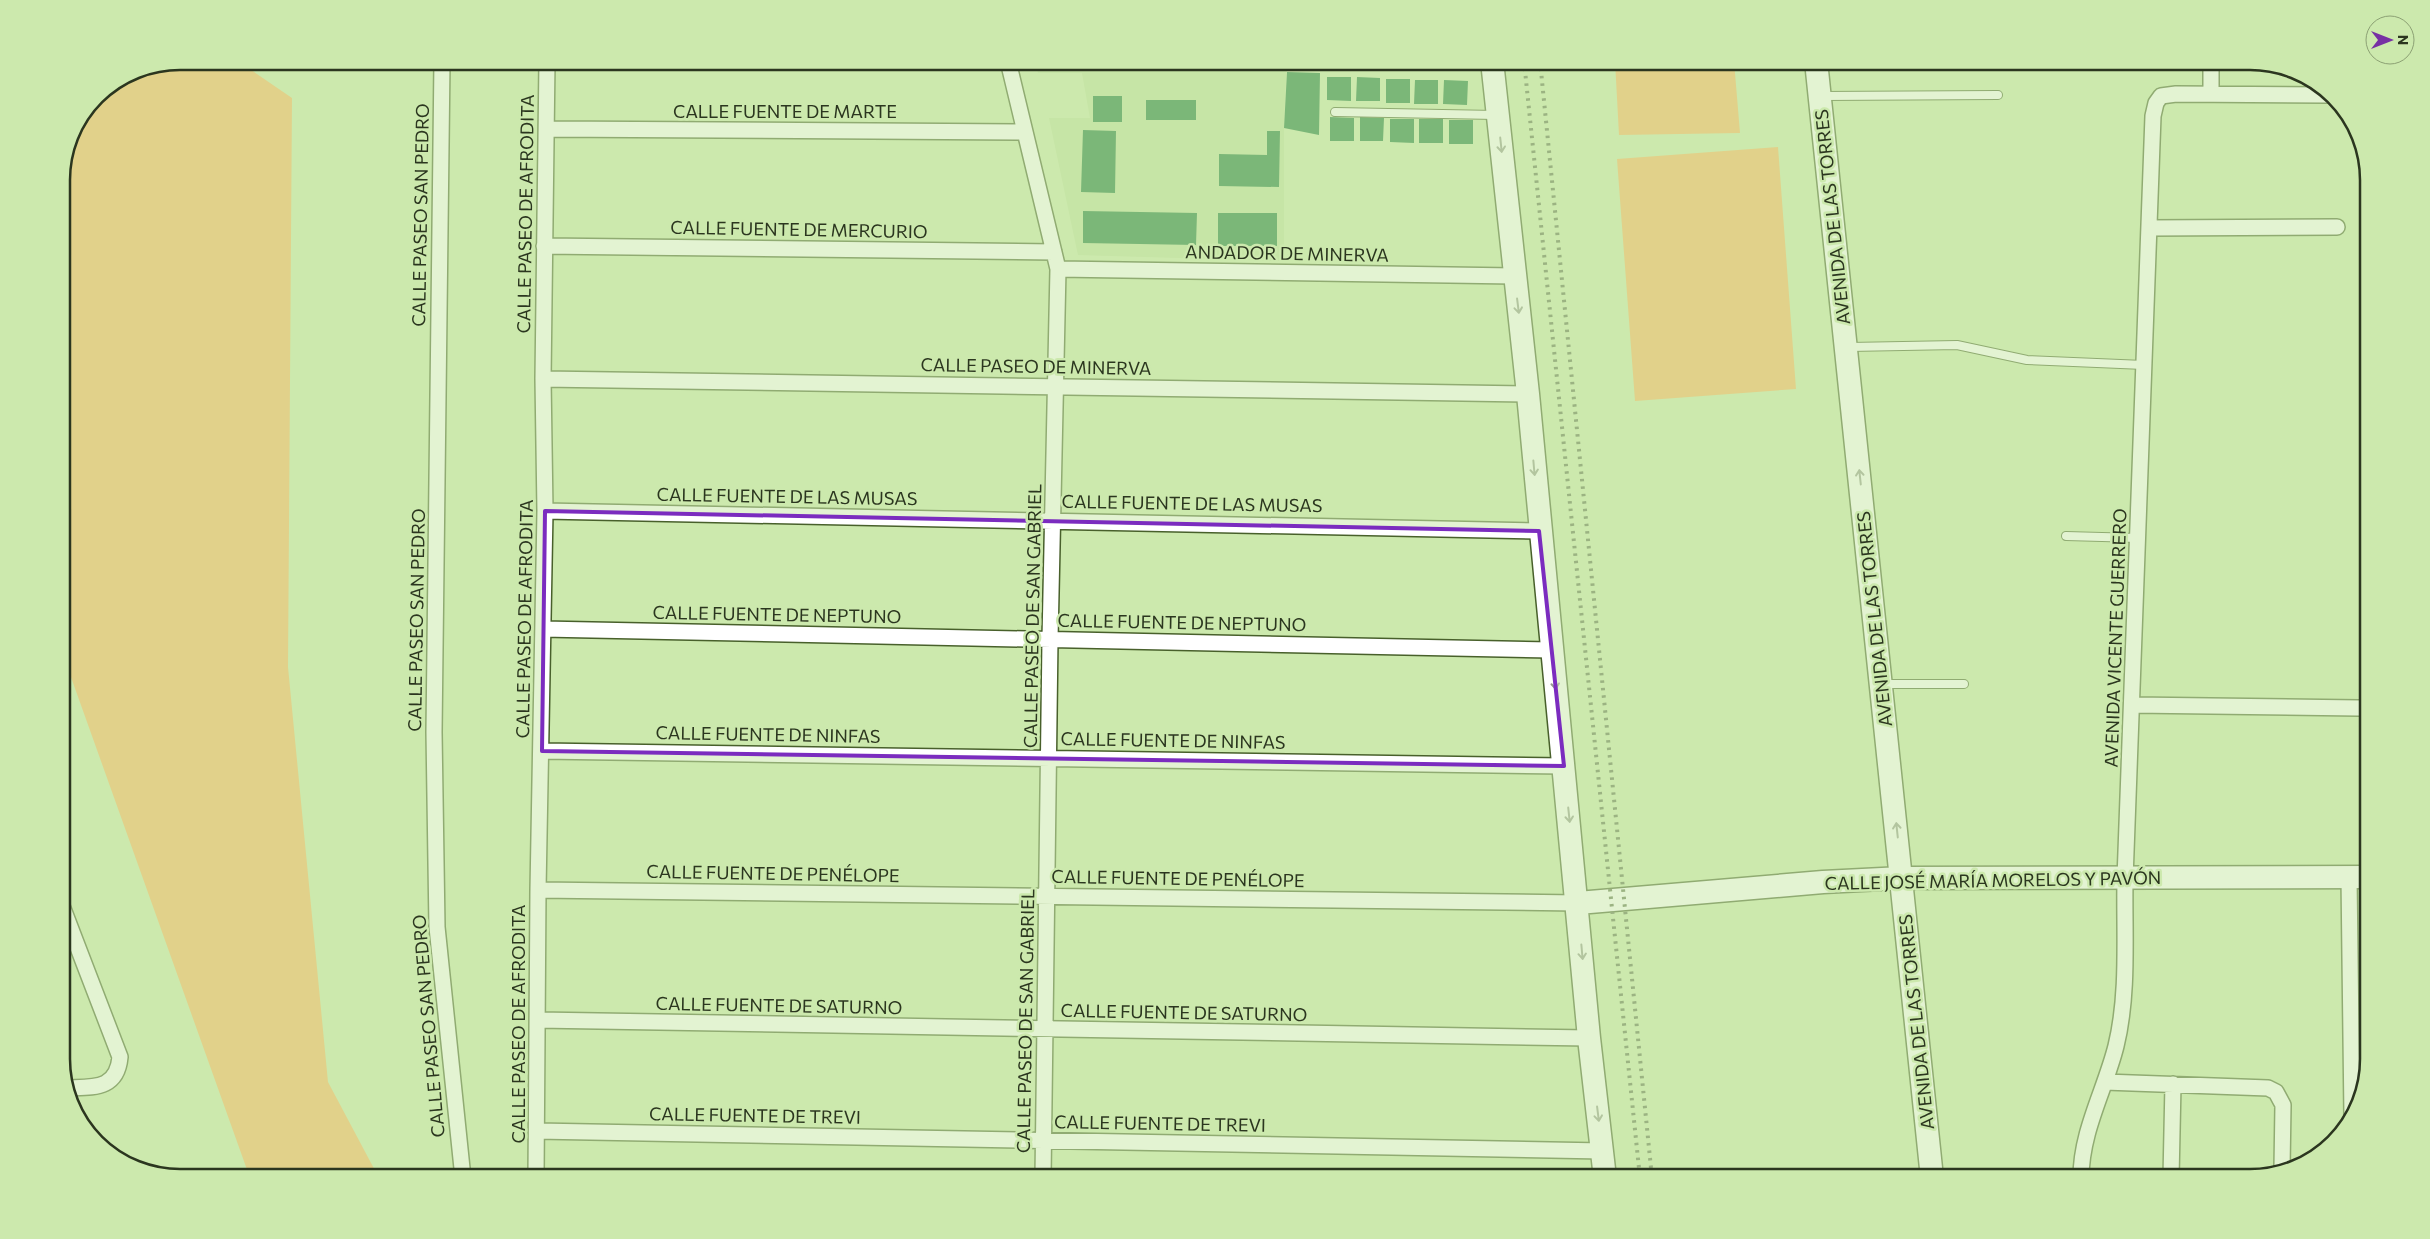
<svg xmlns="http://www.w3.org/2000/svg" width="2430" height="1239" viewBox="0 0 2430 1239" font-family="Commissioner,sans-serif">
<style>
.built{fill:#bfdf9d}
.green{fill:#fab461}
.building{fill:#1a7a39}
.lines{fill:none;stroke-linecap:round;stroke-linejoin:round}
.lane-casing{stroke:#48602b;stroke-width:10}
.street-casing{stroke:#48602b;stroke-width:18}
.secondary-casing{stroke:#48602b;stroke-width:25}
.lane{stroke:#fff;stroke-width:8}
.street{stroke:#fff;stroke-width:15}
.secondary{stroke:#fff;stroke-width:22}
.rail{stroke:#60714e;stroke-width:4;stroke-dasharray:2.5 5;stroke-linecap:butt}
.oneway{stroke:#959a8f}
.marked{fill:none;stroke:#7b2cbf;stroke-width:4;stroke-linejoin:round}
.labels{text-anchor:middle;stroke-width:5;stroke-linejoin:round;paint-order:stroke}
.street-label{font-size:18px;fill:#2b361f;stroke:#cce9ad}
.rim{fill:none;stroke:#2b361f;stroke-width:2.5}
</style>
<rect width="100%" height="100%" fill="#cce9ad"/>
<path class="built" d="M1035 61H1287L1284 123V261L1078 255 1049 118H1090L1082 73H1038Z"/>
<path class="green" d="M180 61H238L292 98 288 667 328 1082 379 1178H250L62 652 61 172 70 134 96 96 135 70Z
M1615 61H1734L1740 133 1619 135Z
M1778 147 1796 389 1635 401 1617 159Z"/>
<path class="building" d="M1287 72 1320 73 1319 135 1284 128Z
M1327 77H1351V101L1327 100Z
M1357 77 1380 78V101H1356Z
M1386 79H1410V103H1386Z
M1415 80H1438V104H1414Z
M1444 80 1468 81 1467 105 1443 104Z
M1093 96H1122V122H1093Z
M1146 100H1196V120H1146Z
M1330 117 1354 118V141H1330Z
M1360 117 1384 118 1383 141H1360Z
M1390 119H1414V143L1390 142Z
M1419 119H1443V143H1419Z
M1449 120H1473V144H1449Z
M1083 130 1116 131 1115 193 1081 192Z
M1267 131H1280L1279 187 1219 186V154L1267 155Z
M1083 211 1197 213 1196 245 1083 243Z
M1218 213H1277V246H1218Z"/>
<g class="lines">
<g class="lane-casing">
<path id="lane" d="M1822 96 1998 95
M1335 112 1496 115
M1849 347 1957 345 2027 360 2144 365
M2066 536 2138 538
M1883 684H1964"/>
</g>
<g class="street-casing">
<path id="street" d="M442 61 434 732 437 927 463 1178
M1008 61 1058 269 1050 639 1043 1178
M2211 61V94
M547 129 1024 132
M2149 228 2337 227
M544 246 1054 252
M1058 269 1514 276
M543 379 1528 394
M545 511 1539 531
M543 629 1551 650
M2133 705 2359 708
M542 751 1564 766
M2349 877 2352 1117
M538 890 1578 903
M62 906 120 1057C117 1089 95 1087 69 1088
M538 1020 1589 1038
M2105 1082 2268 1088 2276 1092 2283 1105 2282 1168
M537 1131 1603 1151
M536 1178 538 890 545 511 543 379 547 61
M2081 1178C2081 1131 2105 1090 2116 1046 2129 993 2124 933 2125 879L2153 116 2156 103 2161 96 2176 94 2327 95
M2171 1178 2173 1084"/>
</g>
<g class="secondary-casing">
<path id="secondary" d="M1492 61 1528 394 1589 1038 1605 1178
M1816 61 1932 1178
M1578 903 1823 882 1902 878 2369 877"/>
</g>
<use href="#lane" class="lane"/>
<use href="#street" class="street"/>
<use href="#secondary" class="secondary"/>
<path class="rail" d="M1524 61 1640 1178
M1540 61 1652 1178"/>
</g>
<defs><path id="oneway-shaft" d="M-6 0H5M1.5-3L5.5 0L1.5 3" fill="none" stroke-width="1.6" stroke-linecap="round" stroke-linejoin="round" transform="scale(1.25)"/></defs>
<g class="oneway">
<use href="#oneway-shaft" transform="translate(1501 145) rotate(84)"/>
<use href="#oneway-shaft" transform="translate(1518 306) rotate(83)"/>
<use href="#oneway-shaft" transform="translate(1534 468) rotate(85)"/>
<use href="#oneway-shaft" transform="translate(1860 477) rotate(-96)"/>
<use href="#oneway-shaft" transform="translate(1555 682) rotate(84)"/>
<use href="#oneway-shaft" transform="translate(1569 815) rotate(84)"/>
<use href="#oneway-shaft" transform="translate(1897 830) rotate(-96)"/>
<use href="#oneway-shaft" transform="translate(1582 952) rotate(85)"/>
<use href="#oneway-shaft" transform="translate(1598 1114) rotate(83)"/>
</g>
<path d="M0 0H2430V1239H0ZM545 511 1539 531 1564 766 542 751Z" fill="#cce9ad" fill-opacity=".55" fill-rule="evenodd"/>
<path class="marked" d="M545 511 1539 531 1564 766 542 751Z"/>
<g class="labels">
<g class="street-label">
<text x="785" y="118">CALLE FUENTE DE MARTE</text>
<text transform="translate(526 214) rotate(-89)" y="6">CALLE PASEO DE AFRODITA</text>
<text transform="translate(421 215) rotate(-89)" y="6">CALLE PASEO SAN PEDRO</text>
<text transform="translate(1833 217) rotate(-96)" y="6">AVENIDA DE LAS TORRES</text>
<text transform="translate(799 230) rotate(1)" y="6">CALLE FUENTE DE MERCURIO</text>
<text transform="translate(1287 254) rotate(1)" y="6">ANDADOR DE MINERVA</text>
<text transform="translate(1036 367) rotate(1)" y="6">CALLE PASEO DE MINERVA</text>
<text transform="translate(787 497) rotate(1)" y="6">CALLE FUENTE DE LAS MUSAS</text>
<text transform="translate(1192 504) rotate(1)" y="6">CALLE FUENTE DE LAS MUSAS</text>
<text transform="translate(777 615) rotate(1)" y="6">CALLE FUENTE DE NEPTUNO</text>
<text transform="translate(1033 616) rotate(-89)" y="6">CALLE PASEO DE SAN GABRIEL</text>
<text transform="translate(525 619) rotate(-89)" y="6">CALLE PASEO DE AFRODITA</text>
<text transform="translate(1875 619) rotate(-96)" y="6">AVENIDA DE LAS TORRES</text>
<text transform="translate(417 620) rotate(-89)" y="6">CALLE PASEO SAN PEDRO</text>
<text transform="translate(1182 623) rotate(1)" y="6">CALLE FUENTE DE NEPTUNO</text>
<text transform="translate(2116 638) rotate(-88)" y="6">AVENIDA VICENTE GUERRERO</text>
<text transform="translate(768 735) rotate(1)" y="6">CALLE FUENTE DE NINFAS</text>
<text transform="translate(1173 741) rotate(1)" y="6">CALLE FUENTE DE NINFAS</text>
<text transform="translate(773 874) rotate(1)" y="6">CALLE FUENTE DE PENÉLOPE</text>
<text transform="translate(1178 879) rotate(1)" y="6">CALLE FUENTE DE PENÉLOPE</text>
<text transform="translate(1993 881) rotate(-1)" y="6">CALLE JOSÉ MARÍA MORELOS Y PAVÓN</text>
<text transform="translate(779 1006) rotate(1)" y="6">CALLE FUENTE DE SATURNO</text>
<text transform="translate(1184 1013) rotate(1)" y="6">CALLE FUENTE DE SATURNO</text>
<text transform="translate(1026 1021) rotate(-89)" y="6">CALLE PASEO DE SAN GABRIEL</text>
<text transform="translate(1917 1022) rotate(-96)" y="6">AVENIDA DE LAS TORRES</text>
<text transform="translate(519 1024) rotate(-90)" y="6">CALLE PASEO DE AFRODITA</text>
<text transform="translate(429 1026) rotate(-95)" y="6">CALLE PASEO SAN PEDRO</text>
<text transform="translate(755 1116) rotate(1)" y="6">CALLE FUENTE DE TREVI</text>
<text transform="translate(1160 1124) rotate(1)" y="6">CALLE FUENTE DE TREVI</text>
</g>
</g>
<path d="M0 0H2430V1239H0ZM180 70H2250A110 110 0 0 1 2360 180V1059A110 110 0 0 1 2250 1169H180A110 110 0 0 1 70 1059V180A110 110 0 0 1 180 70Z" fill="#cce9ad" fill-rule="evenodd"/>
<path class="rim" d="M180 70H2250A110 110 0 0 1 2360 180V1059A110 110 0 0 1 2250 1169H180A110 110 0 0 1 70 1059V180A110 110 0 0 1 180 70Z"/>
<g transform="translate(2390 40) rotate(90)"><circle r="24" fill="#cce9ad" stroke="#8ca174"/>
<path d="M0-4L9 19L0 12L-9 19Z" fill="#7730a4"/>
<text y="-8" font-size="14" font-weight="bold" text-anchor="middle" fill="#2b361f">N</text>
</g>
</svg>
